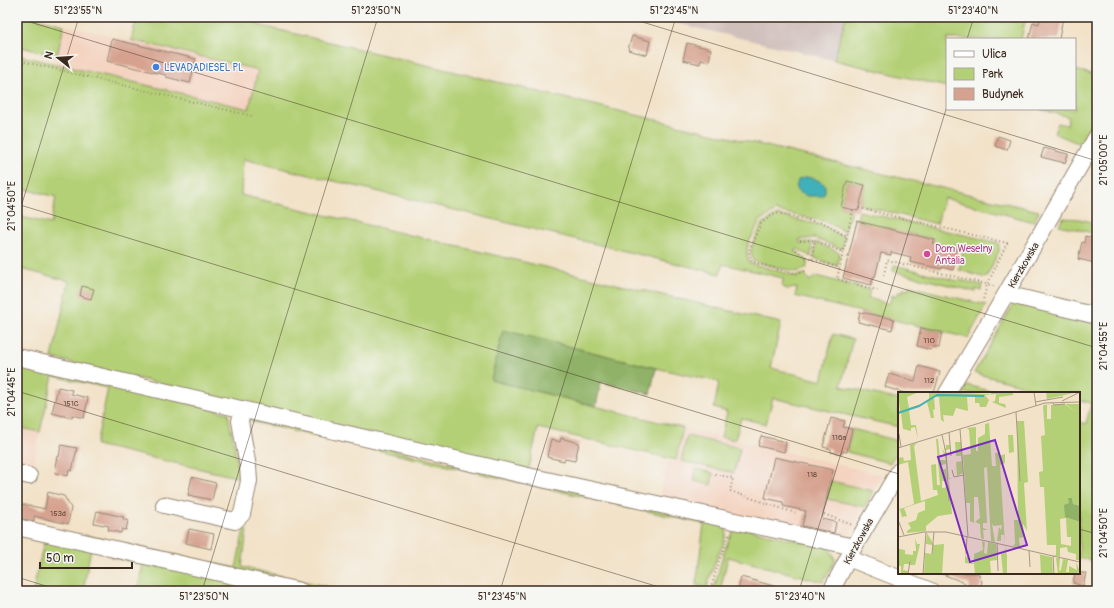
<svg xmlns="http://www.w3.org/2000/svg" width="1114" height="608" viewBox="0 0 1114 608" font-family="Pangolin,sans-serif">
<style>
.built{fill:#f4d3c0}
.industrial{fill:#d0c0bc}
.green{fill:#b4d076;stroke:#787d4a}
.forest{fill:#8fb267;stroke:#656e42}
.water{fill:#41b1ba;stroke:#3e6e6c}
.building{fill:#d6a18e}
.lines{fill:none;stroke-linecap:round;stroke-linejoin:round}
.minor-casing{stroke:#968673;stroke-width:18}
.path{stroke:#968673;stroke-width:2;stroke-dasharray:1 3;stroke-linecap:butt}
.minor{stroke:#fff;stroke-width:16}
.ticks{fill:none;stroke:#3b2a1e;stroke-width:1;stroke-opacity:0.45}
.shop-dot{fill:#3f7fe0;stroke:#f6f6f2;stroke-width:1.5}
.hotel-dot{fill:#d1479c;stroke:#f6f6f2;stroke-width:1.5}
.labels{text-anchor:middle;stroke-width:3;stroke-linejoin:round;paint-order:stroke}
.number-label{font-size:8px;fill:#62483a}
.shop-label{font-size:10px;fill:#366cbe;stroke:#f6f6f2;text-anchor:start}
.hotel-label{font-size:10px;fill:#b23c85;stroke:#f6f6f2;text-anchor:start}
.street-label{font-size:10px;fill:#3b2a1e;stroke:#f6f6f2}
.inset-river{fill:none;stroke:#41b1ba;stroke-width:2}
.inset-road{fill:none;stroke:#a99884;stroke-width:1}
.view{fill:#7b2cbf;fill-opacity:0.15;stroke:#7b2cbf;stroke-width:2}
.inset-edge{fill:none;stroke:#3b2a1e;stroke-width:2}
.neatline{fill:none;stroke:#3b2a1e;stroke-width:1.5}
.ticks-label{font-size:10px;text-anchor:middle;fill:#3b2a1e}
</style>
<rect width="100%" height="100%" fill="#f6f6f2"/>
<filter id="ink" filterUnits="userSpaceOnUse"><feTurbulence type="fractalNoise" baseFrequency=".025" numOctaves="2"/><feDisplacementMap in="SourceGraphic" scale="8" xChannelSelector="R" yChannelSelector="G"/><feConvolveMatrix kernelMatrix="1 2 1 2 8 2 1 2 1" color-interpolation-filters="sRGB"/></filter>
<filter id="wash" filterUnits="userSpaceOnUse"><feTurbulence type="fractalNoise" baseFrequency=".012" numOctaves="4" result="noise"/><feDisplacementMap in="SourceGraphic" scale="16" xChannelSelector="R" yChannelSelector="G"/><feGaussianBlur stdDeviation="0.9" result="paint"/><feColorMatrix in="noise" values="0 0 0 0 0 0 0 0 0 0 0 0 0 0 0 0 0 1.4 0 .05"/><feComposite in="paint" operator="in"/></filter>
<g filter="url(#wash)">
<rect width="100%" height="100%" fill="#f2e2c8"/>
<path class="built" d="M64 25 258 70 249 110 55 64Z
M17 427 40 432 33 465 17 463Z
M683 428 759 446 882 475 850 533 829 537 659 498 668 461 675 463Z"/>
<path class="industrial" d="M650 17H846L834 60Z"/>
<path class="green" d="M17 17H32L64 25 57 56 17 46Z
M137 17H257L258 25 1039 211 1034 222 944 198 937 224 860 205 865 185 847 181 841 207 851 210 845 232 827 222 776 211 760 221 748 244 747 253 749 263 796 276 805 274 810 281 816 276 870 290 868 298 889 304 892 295 896 296 898 292 902 293 903 289 908 290 909 286 986 305 968 338 795 296 797 288 788 289 782 287 783 278 723 264 720 274 243 159 241 195 781 323 771 368 822 381 833 334 853 339 841 386 899 400V427L773 398 766 424 741 418 735 440 721 437 727 412 714 408 719 382 656 368 503 330 491 380 683 428 676 460 538 428 529 468 520 469 52 358 69 281 17 268V216L51 224 56 197 17 187V55L249 109 258 70 131 40Z
M846 17H1026L1021 39H947V87L834 60Z
M1075 70 1097 75V114L1080 144 1054 133 1058 123 1067 125 1069 117 1040 109H1075Z
M859 211 999 243V251L986 278 959 270 963 251 933 244 934 239 906 233 904 237C892 227 884 226 869 228L870 224 857 221Z
M777 215 825 226 839 235 845 236 842 249 814 238 799 240 800 243 812 242 811 257 798 249 795 251 808 261 806 269 796 272 753 261 751 253 752 246 762 224Z
M1063 218 1079 219 1097 223V234L1059 225Z
M816 242 840 253 837 266 814 258Z
M894 265 958 281 959 280 982 285 981 290 976 289V292L893 271Z
M1014 303 1097 322V562L1079 558V422L1086 424 1091 403 1079 400V393H1051L974 373Z
M17 362 228 413 240 478 96 445 108 388 53 376 40 432 17 427Z
M967 385 990 391 989 393H962Z
M247 417 726 526C728 540 719 550 715 563 712 571 709 579 707 588L696 585 704 524 253 422Z
M852 429 899 441V449L890 463 847 452Z
M687 436 740 448 734 473 681 461Z
M696 469 713 473 711 485 694 481Z
M831 481 873 491 865 507 827 499Z
M736 527 827 547 833 554 835 561 823 582 728 557 720 591 714 589C719 572 725 540 736 527Z
M244 529 247 530 242 567 347 591H328L84 535 236 568Z
M45 537 91 548 83 591H33Z
M112 552 256 588 255 591H137L143 564 111 557Z"/>
<path class="forest" d="M503 330 656 368 650 394 601 382 596 406 491 380Z"/>
<path class="water" d="M807 177 818 180 825 185V192L822 196H807L797 191 796 188 798 180Z"/>
<g id="blocks">
<path class="building" d="M1040 17H1063L1059 39H1029L1033 22 1039 24Z
M632 36 650 41 647 55 628 50Z
M112 39 196 59 190 83 166 77V75L107 61Z
M687 43 711 49 709 62 701 60 700 64 683 60Z
M998 136 1010 140 1007 150 995 146Z
M1044 148 1068 154 1065 163 1041 157Z
M847 181 865 185 858 211 841 207Z
M857 221 935 240 933 244 958 250 953 270 942 267V269L910 262 911 257 891 252V255L881 253 875 277 874 276 871 285 843 278Z
M1085 236 1096 239 1095 245 1097 246V256L1095 263 1078 259 1082 242 1084 243Z
M82 286 94 289 91 299 80 296Z
M860 312 894 319 892 330 858 322Z
M921 328 942 332 939 348 932 347 931 350 917 346Z
M919 366 940 372 934 393H905L885 387 889 374 915 381Z
M58 387 72 390 71 394 88 398 84 418 72 415V418L52 413Z
M831 418 845 421 843 427 852 429 847 452 842 451V454L831 452V449L823 447Z
M761 436 786 442 784 452 758 446Z
M561 438 579 443 575 461 565 459 564 461 547 457 551 439 560 442Z
M61 445 77 448 72 471 69 470 68 476 55 473 56 467H55L57 456 59 457Z
M774 457 833 470 822 519 836 522 834 533 802 526 806 511 783 506V502L765 498Z
M192 477 216 483 212 500 188 495Z
M48 492 64 496 71 508 68 524 34 516V521L17 518V503L45 509Z
M97 511 124 517 123 519 128 521 126 530 122 529 121 533 108 530 109 526 94 523Z
M189 529 214 534 211 549 186 543Z
M940 573H978L982 582 979 591H977L969 588 970 585Z
M1075 573H1086L1083 586 1073 583Z
M741 577 781 588 780 591H738Z"/>
</g>
</g>
<g filter="url(#ink)">
<use href="#blocks" fill-opacity="0" stroke="#968673" stroke-width="1"/>
<g class="lines">
<g class="minor-casing">
<path id="minor" d="M1006 294 1097 316
M17 357 528 476 854 547
M947 393 1000 304 1097 136
M17 473 29 476
M164 505 235 521 242 514 249 481 248 467 240 421 243 409
M17 527 300 591
M848 558 931 591
M831 591 854 547 899 471"/>
</g>
<path class="path" d="M17 60 252 116
M859 208 1007 243 987 285 983 300
M853 210 837 279 880 291
M814 240 843 252
M800 241 814 240 812 259
M796 250 807 258 840 268
M805 271 796 274 752 262 749 252 751 245 761 223 776 213 826 224 840 233 847 236
M884 275 887 260 994 286
M715 474 733 478 730 491 795 513
M824 514 852 525
M711 589 718 563 730 533"/>
<use href="#minor" class="minor"/>
</g>
</g>
<path class="ticks" d="M626 17 1097 161M17 18 1097 348M967 39 974 17M17 204 899 474M17 220 79 17M17 391 672 591M1079 529 1097 534M17 577 62 591M202 591 378 17M500 591 676 17M799 591 947 106"/>
<circle class="shop-dot" cx="156" cy="67" r="4"/>
<circle class="hotel-dot" cx="927" cy="254" r="4"/>
<g class="labels">
<g class="number-label">
<text x="929" y="343">110</text>
<text x="929" y="383">112</text>
<text x="71" y="406">151C</text>
<text x="839" y="440">116a</text>
<text x="812" y="477">118</text>
<text x="58" y="516">153d</text>
</g>
<g class="shop-label">
<text x="164" y="71">LEVADADIESEL PL</text>
</g>
<g class="hotel-label">
<text x="935" y="252">Dom Weselny<tspan x="935" dy="12">Antalia</tspan></text>
</g>
<g class="street-label">
<text transform="translate(1023 265) rotate(-60)" y="4">Kierzkowska</text>
<text transform="translate(858 541) rotate(-61)" y="4">Kierzkowska</text>
</g>
</g>
<g transform="translate(898 392)">
<rect width="182" height="182" fill="#f2e2c8"/>
<path d="M0 0H21L9 5 11 16 26 11 11 18 13 33H18L20 47 17 35 13 36V39L5 37 3 21H0L2 19ZM31 0 93 2V0H115V3L101 5V11L107 12 108 16 94 10 97 9 98 2 87 3 91 8 88 15H82L81 11H77V5H69L70 19 58 16 55 24 45 23 46 30 43 28 41 5H36L37 17 35 18 36 26H33L29 10 31 8ZM148 0H180L149 7ZM155 12 149 13V27H153V13L166 12 180 21 167 12H182V114L175 112 174 106 171 111 170 126 182 130 181 168H178V162L170 160 169 155 162 156V165L155 163H158V153H149L146 95H142L141 80 145 79 143 44 147 43 145 14 146 13ZM168 126 169 145H173V154L163 152 162 127ZM119 29H126L130 90 126 91 129 139 125 132 126 145 121 146 122 156 115 154 117 152 116 128H120ZM91 31 94 74H98L97 61H101V64L107 62V71L102 73 107 152 106 143H103V149H99L101 135 103 138 104 133 96 134 94 132 97 150 93 149 89 75 86 76 89 131H85V136L90 138H85L86 147 83 146 82 132 77 130 82 126 80 105H76V131L72 129V111H68L65 63 73 62 71 38 69 36 78 35V59H80V46L87 42V32ZM110 43H115L116 60 111 61ZM38 47H40L42 68H48L44 57 48 62 46 55 48 57V53H52V57L48 58 51 86H54L51 87 54 122 40 124 28 134V139L9 141V139L13 136 10 131 18 128 20 121 27 118V109L6 116 9 124 4 125 0 112 2 117 16 112 10 70 0 73 1 66 5 65 6 69 13 68 12 53 19 51 16 54 23 109 40 103 39 98H35L33 73 38 72 39 93H42ZM48 68 51 89V110L50 91V95L44 96V89H49L48 74V77L43 78V73L48 72ZM57 50H63L65 81 59 84 58 70 64 69 63 64H58ZM29 141 36 153 46 152 44 182H26L27 161 34 162 35 153 28 152ZM17 146 19 152H22L17 173H12L11 168V172H6L5 178 10 179V182H3V174H0V152L1 157 7 158V162L15 163V159H18ZM84 149 87 150 86 161 89 162 90 150 98 152 99 168 92 169 93 182H77L76 172 67 171V162L68 165 72 166V171H76V162L85 158ZM107 154 109 164V182H105L103 162 107 161ZM140 162 154 165 155 182H143L142 163ZM158 166H162L161 179 163 178 165 167 170 168 168 180H171V174L179 178 178 170 182 179 179 182H160Z" fill="#b4d076" fill-rule="evenodd"/>
<path d="M170 106H174L175 112 182 114V130L167 125 166 113 171 111Z" fill="#8fb267"/>
<path class="inset-river" d="M0 21 21 14 39 3 86 4"/>
<path class="inset-road" d="M136 0 138 14M164 9 182 0M137 10 165 5M155 11 156 13 167 12M118 20 122 89M62 37 70 144M51 40 53 64M1 42 3 55M44 43 48 61 51 109M0 56 147 11 182 10M54 78 56 85 66 83M0 128 6 143M0 145 26 140H48L182 170M99 151 100 179M131 158 132 175M34 162 36 140M68 162 69 144M155 164 156 182M10 182 12 169M25 182 28 140"/>
<path class="view" d="M97 48 129 153 72 170 40 65Z"/>
<rect width="182" height="182" class="inset-edge"/>
</g>
<rect width="1114" height="608" fill="none" stroke="#f6f6f2" stroke-width="44"/>
<rect x="946" y="38" width="130" height="72" fill="#f6f6f2" stroke="#aba49d"/>
<rect x="954" y="51" width="20" height="6" fill="#ffffff" stroke="#aba49d"/>
<text x="982" y="58" font-size="12" fill="#3b2a1e">Ulica</text>
<rect x="954" y="68" width="20" height="12" fill="#b4d076" stroke="#aba49d"/>
<text x="982" y="78" font-size="12" fill="#3b2a1e">Park</text>
<rect x="954" y="88" width="20" height="12" fill="#d6a18e" stroke="#aba49d"/>
<text x="982" y="98" font-size="12" fill="#3b2a1e">Budynek</text>
<g transform="translate(58 58) rotate(287)" stroke="#f6f6f2" stroke-width="3" paint-order="stroke">
<path d="M0-3L7 15L0 10L-7 15Z" fill="#3b2a1e"/>
<text y="-6" font-size="11" font-weight="bold" text-anchor="middle" fill="#3b2a1e">N</text>
</g>
<path d="M40 562v6h92v-6" fill="none" stroke="#3b2a1e" stroke-width="2"/>
<text x="46" y="562" font-size="12" fill="#3b2a1e" stroke="#f6f6f2" stroke-width="3" paint-order="stroke">50 m</text>
<rect x="22" y="22" width="1070" height="564" class="neatline"/>
<g class="ticks-label">
<text x="78" y="14">51°23'55"N</text>
<text x="376" y="14">51°23'50"N</text>
<text x="674" y="14">51°23'45"N</text>
<text x="973" y="14">51°23'40"N</text>
<text transform="translate(1103 160) rotate(-90)" y="4">21°05'00"E</text>
<text transform="translate(11 206) rotate(-90)" y="4">21°04'50"E</text>
<text transform="translate(1103 346) rotate(-90)" y="4">21°04'55"E</text>
<text transform="translate(11 392) rotate(-90)" y="4">21°04'45"E</text>
<text transform="translate(1103 533) rotate(-90)" y="4">21°04'50"E</text>
<text x="204" y="600">51°23'50"N</text>
<text x="502" y="600">51°23'45"N</text>
<text x="800" y="600">51°23'40"N</text>
</g>
</svg>
